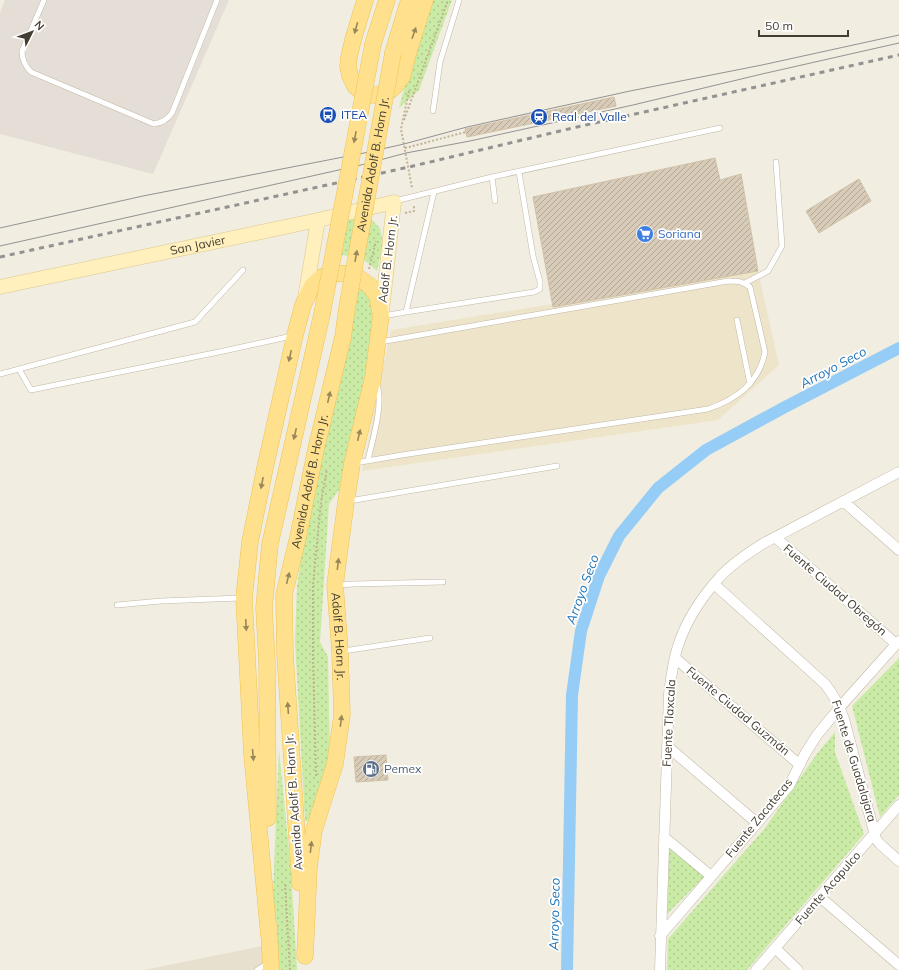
<svg xmlns="http://www.w3.org/2000/svg" width="899" height="970" viewBox="0 0 899 970" font-family="Mulish,sans-serif">
<style>
.residential{fill:#e7e0ce}
.industrial{fill:#e4ded6}
.education{fill:#ede4c9}
.grass{fill:url(#grass-dots)}
.lines{fill:none;stroke-linecap:round;stroke-linejoin:round}
.canal{stroke:#96cdf6;stroke-width:12}
.building{fill:url(#building-hatch);stroke:#d0c1a8}
.lane-casing{stroke:#c1b8a6;stroke-width:6}
.street-casing{stroke:#c1b8a6;stroke-width:11}
.secondary-casing{stroke:#dac78d;stroke-width:15}
.primary-casing{stroke:#eec253;stroke-width:17}
.path{stroke:#c1b293;stroke-width:2;stroke-dasharray:2 2;stroke-linecap:butt}
.lane{stroke:#fff;stroke-width:5}
.street{stroke:#fff;stroke-width:10}
.secondary{stroke:#fff0be;stroke-width:14}
.primary{stroke:#ffe18d;stroke-width:16}
.tram{stroke:#929292;stroke-width:1}
.rail{stroke:#929292;stroke-width:3;stroke-dasharray:5 5;stroke-linecap:butt}
.primary-bridge-casing{stroke:#eec253;stroke-width:17;stroke-linecap:butt}
.primary-bridge{stroke:#ffe18d;stroke-width:16}
.oneway{fill:#98875a}
.labels{text-anchor:middle;stroke-width:3.5;stroke-linejoin:round;paint-order:stroke}
.transit-label{font-size:12px;fill:#164399;stroke:#fff;text-anchor:start}
.street-label{font-size:12px;fill:#443d31;stroke:#fff}
.shop-label{font-size:12px;fill:#366cbe;stroke:#fff;text-anchor:start}
.service-label{font-size:12px;fill:#4e5e75;stroke:#fff;text-anchor:start}
.water-label{font-size:13px;font-style:italic;fill:#2276b8;stroke:#fff}
</style>
<defs>
<pattern id="grass-dots" width="8" height="8" patternUnits="userSpaceOnUse"><rect width="8" height="8" fill="#caeba5"/><path d="M2 2h.1M6 6h.1" fill="none" stroke="#afca8e" stroke-width="1.8" stroke-linecap="round"/></pattern>
<pattern id="building-hatch" width="6" height="6" patternUnits="userSpaceOnUse"><rect width="6" height="6" fill="#d8ccb8"/><path d="M-1 1l2-2M0 6l6-6M5 7l2-2" fill="none" stroke="#b1a796"/></pattern>
</defs>
<rect width="100%" height="100%" fill="#f2ede1"/>
<path class="residential" d="M262 946 263 970H144Z"/>
<path class="industrial" d="M5 0H229L153 174 0 134V13Z"/>
<path class="education" d="M758 271 779 365 718 420 362 471 391 330Z"/>
<path class="grass" d="M430 0H452L419 90 399 108 413 54Z
M356 217 370 218 380 228 383 243 377 271 362 258 342 255 324 261 343 222Z
M358 287 367 294 371 302 373 319 370 352 341 487 329 504 320 642 328 657 330 760 311 821H305L295 641 297 586 302 552Z
M899 658V795L880 817 852 706Z
M835 732V752L864 834 747 970H667L668 939 765 828 816 755Z
M279 749 291 871 297 970H277L273 892Z
M668 845 704 877 666 915Z"/>
<g class="lines">
<path class="canal" d="M567 970 572 695 581 631 599 576 619 536 658 488 706 450 785 407 899 348"/>
</g>
<path class="building" d="M614 97 616 106 467 137 465 129Z
M715 158 720 180 741 174 758 271 553 307 533 197Z
M859 179 871 201 819 233 806 211Z
M386 755 388 780 356 782 354 757Z"/>
<g class="lines">
<g class="lane-casing">
<path id="lane" d="M44 0 22 51C22 59 25 66 31 72L154 124C162 123 167 120 172 113L217 0
M433 111 440 62 459 0
M492 177 495 201
M434 192 406 312 534 292 540 289V282L533 256 519 172
M395 201 492 177 720 128
M745 283 768 271 782 246 776 162
M383 316 406 312
M737 320 750 384
M19 369 31 390 219 352 292 336
M0 374 195 322 243 270
M368 460C372 442 385 400 376 383
M355 463 402 455 708 409C737 399 759 383 765 352L750 287C742 281 738 281 728 281L380 342
M349 501 557 466
M336 585 354 584 443 582
M117 605 161 601 241 598
M343 651 430 638
M257 970 268 963"/>
</g>
<g class="street-casing">
<path id="street" d="M843 501 899 550
M775 537 896 644
M714 584 825 684C834 695 839 705 844 719L876 839 880 844 899 861
M675 658 800 765
M667 746 757 823
M664 837 711 876
M820 897 899 965
M660 936 777 800 789 786 805 754 817 735 840 707 899 641
M775 948 798 970
M660 970 669 694C671 678 673 661 678 646 686 621 701 598 719 578 731 564 748 553 764 543L899 472
M756 970 899 805"/>
</g>
<g class="secondary-casing">
<g id="secondary">
<path id="s1" d="M0 287 318 220 394 202 382 311"/>
<path d="M305 298 318 220"/>
</g>
</g>
<g class="primary-casing">
<g id="primary">
<path d="M365 0 353 40 349 57 348 66 350 76 355 86 362 92 371 95H380L388 92 395 86 402 77 410 47 425 0"/>
<path d="M373 44 387 0"/>
<path d="M393 53 409 0"/>
<path d="M268 818 267 662 264 608 270 544 322 314"/>
<path id="s2" d="M300 883 285 654 284 595 298 537 316 449 343 337 347 308"/>
<path d="M269 926 271 970"/>
<path id="s3" d="M269 936 252 755 248 675 244 598 250 542 265 468 295 335 303 305 312 286 322 277 334 273 347 274 359 278 370 286 377 296 381 316 373 378 352 464 346 502 335 585 340 651 342 715 335 764 314 830 309 867 305 956"/>
</g>
</g>
<path class="path" d="M409 91 401 129 412 188
M404 120 448 0
M405 148 466 132
M405 213 414 211V205
M369 269 376 241
M316 776 313 658V585L321 502 327 469
M285 884 290 970"/>
<use href="#lane" class="lane"/>
<use href="#street" class="street"/>
<use href="#secondary" class="secondary"/>
<use href="#primary" class="primary"/>
<path class="tram" d="M0 228 143 196 364 153 404 144 467 127 630 91 762 65 899 35
M0 246 361 165 406 153 470 141 633 105 762 74 899 43"/>
<path class="rail" d="M0 257 409 167 577 127 899 55"/>
<g class="primary-bridge-casing">
<g id="primary-bridge">
<path id="s4" d="M347 308 393 53"/>
<path d="M322 314 373 44"/>
</g>
</g>
<use href="#primary-bridge" class="primary-bridge"/>
</g>
<defs><path id="oneway-solid" d="M-6-.8H1V-3.2L6.5 0L1 3.2V.8H-6Z"/></defs>
<g class="oneway">
<use href="#oneway-solid" transform="translate(356 28) rotate(106)"/>
<use href="#oneway-solid" transform="translate(414 33) rotate(-71)"/>
<use href="#oneway-solid" transform="translate(355 137) rotate(101)"/>
<use href="#oneway-solid" transform="translate(356 256) rotate(-80)"/>
<use href="#oneway-solid" transform="translate(290 356) rotate(103)"/>
<use href="#oneway-solid" transform="translate(329 397) rotate(-77)"/>
<use href="#oneway-solid" transform="translate(295 434) rotate(103)"/>
<use href="#oneway-solid" transform="translate(359 435) rotate(-77)"/>
<use href="#oneway-solid" transform="translate(262 483) rotate(101)"/>
<use href="#oneway-solid" transform="translate(338 564) rotate(-83)"/>
<use href="#oneway-solid" transform="translate(288 578) rotate(-76)"/>
<use href="#oneway-solid" transform="translate(246 625) rotate(87)"/>
<use href="#oneway-solid" transform="translate(288 708) rotate(-94)"/>
<use href="#oneway-solid" transform="translate(341 721) rotate(-83)"/>
<use href="#oneway-solid" transform="translate(253 755) rotate(85)"/>
<use href="#oneway-solid" transform="translate(311 847) rotate(-83)"/>
</g>
<defs>
<g id="bus-disc" transform="scale(0.9)"><circle r="9.5" fill="#1a4fb4" stroke="#fff"/><path d="M-5-6H5V4H4V6H2V4H-2V6H-4V4H-5ZM-3.5-4V0h7V-4ZM-3.5 1.2v1.5H-2V1.2ZM2 1.2v1.5H3.5V1.2Z" fill="#fff"/></g>
<g id="station-disc" transform="scale(0.9)"><circle r="9.5" fill="#1a4fb4" stroke="#fff"/><path d="M-3-6H3Q5-6 5-4V2Q5 4 3 4L4.5 6H3L1.5 4h-3L-3 6H-4.5L-3 4Q-5 4-5 2V-4Q-5-6-3-6ZM-3.5-4v3h7v-3ZM-3.5 1v1.5H-2V1ZM2 1v1.5H3.5V1Z" fill="#fff"/></g>
<g id="supermarket-disc" transform="scale(0.9)"><circle r="9.5" fill="#3f7fe0" stroke="#fff"/><path d="M-6-5.5h2.5l.6 2H6L4.5 2H-2.5L-4.4-4H-6ZM-1.5 3.2a1.3 1.3 0 1 0 .1 0ZM3 3.2a1.3 1.3 0 1 0 .1 0Z" fill="#fff"/></g>
<g id="fuel-disc" transform="scale(0.9)"><circle r="9.5" fill="#5c6f8a" stroke="#fff"/><path d="M-5.5-6h7V0h2V4h1.3V-2.5L3-4.5l.8-.8L6-3V5H2.5V1h-1V6h-7ZM-4.2-4.7v3.2H.2V-4.7Z" fill="#fff"/></g>
</defs>
<g fill-rule="evenodd">
<use href="#bus-disc" x="328" y="115"/>
<use href="#station-disc" x="539" y="117"/>
<use href="#supermarket-disc" x="645" y="234"/>
<use href="#fuel-disc" x="371" y="769"/>
</g>
<g class="labels">
<g class="transit-label">
<text x="341" y="119">ITEA</text>
<text x="552" y="121">Real del Valle</text>
</g>
<g class="street-label">
<text dy="4" stroke="none"><textPath href="#s4" startOffset="146">Avenida Adolf B. Horn Jr.</textPath></text>
<text dy="4" stroke="none"><textPath href="#s1" startOffset="202">San Javier</textPath></text>
<text transform="translate(388 259) rotate(-83)" y="4">Adolf B. Horn Jr.</text>
<text dy="4" stroke="none"><textPath href="#s2" startOffset="405">Avenida Adolf B. Horn Jr.</textPath></text>
<text transform="translate(835 590) rotate(41)" y="4">Fuente Ciudad Obregón</text>
<text dy="4" stroke="none"><textPath href="#s3" startOffset="1082">Adolf B. Horn Jr.</textPath></text>
<text transform="translate(738 711) rotate(40)" y="4">Fuente Ciudad Guzmán</text>
<text transform="translate(669 723) rotate(-87)" y="4">Fuente Tlaxcala</text>
<text transform="translate(854 761) rotate(73)" y="4">Fuente de Guadalajara</text>
<text transform="translate(294 802) rotate(-94)" y="4">Avenida Adolf B. Horn Jr.</text>
<text transform="translate(759 818) rotate(-51)" y="4">Fuente Zacatecas</text>
<text transform="translate(828 888) rotate(-49)" y="4">Fuente Acapulco</text>
</g>
<g class="shop-label">
<text x="658" y="238">Soriana</text>
</g>
<g class="service-label">
<text x="384" y="773">Pemex</text>
</g>
<g class="water-label">
<text transform="translate(833 367) rotate(-28)" y="5">Arroyo Seco</text>
<text transform="translate(582 589) rotate(-70)" y="5">Arroyo Seco</text>
<text transform="translate(554 914) rotate(-89)" y="5">Arroyo Seco</text>
</g>
</g>
<g transform="translate(32 32) rotate(48)" stroke="#ffffff" stroke-width="3" paint-order="stroke">
<path d="M0-3L7 15L0 10L-7 15Z" fill="#443d31"/>
<text y="-6" font-size="11" font-weight="bold" text-anchor="middle" fill="#443d31">N</text>
</g>
<path d="M759 30v6h89v-6" fill="none" stroke="#443d31" stroke-width="2"/>
<text x="765" y="30" font-size="12" fill="#443d31" stroke="#ffffff" stroke-width="3" paint-order="stroke">50 m</text>
</svg>
